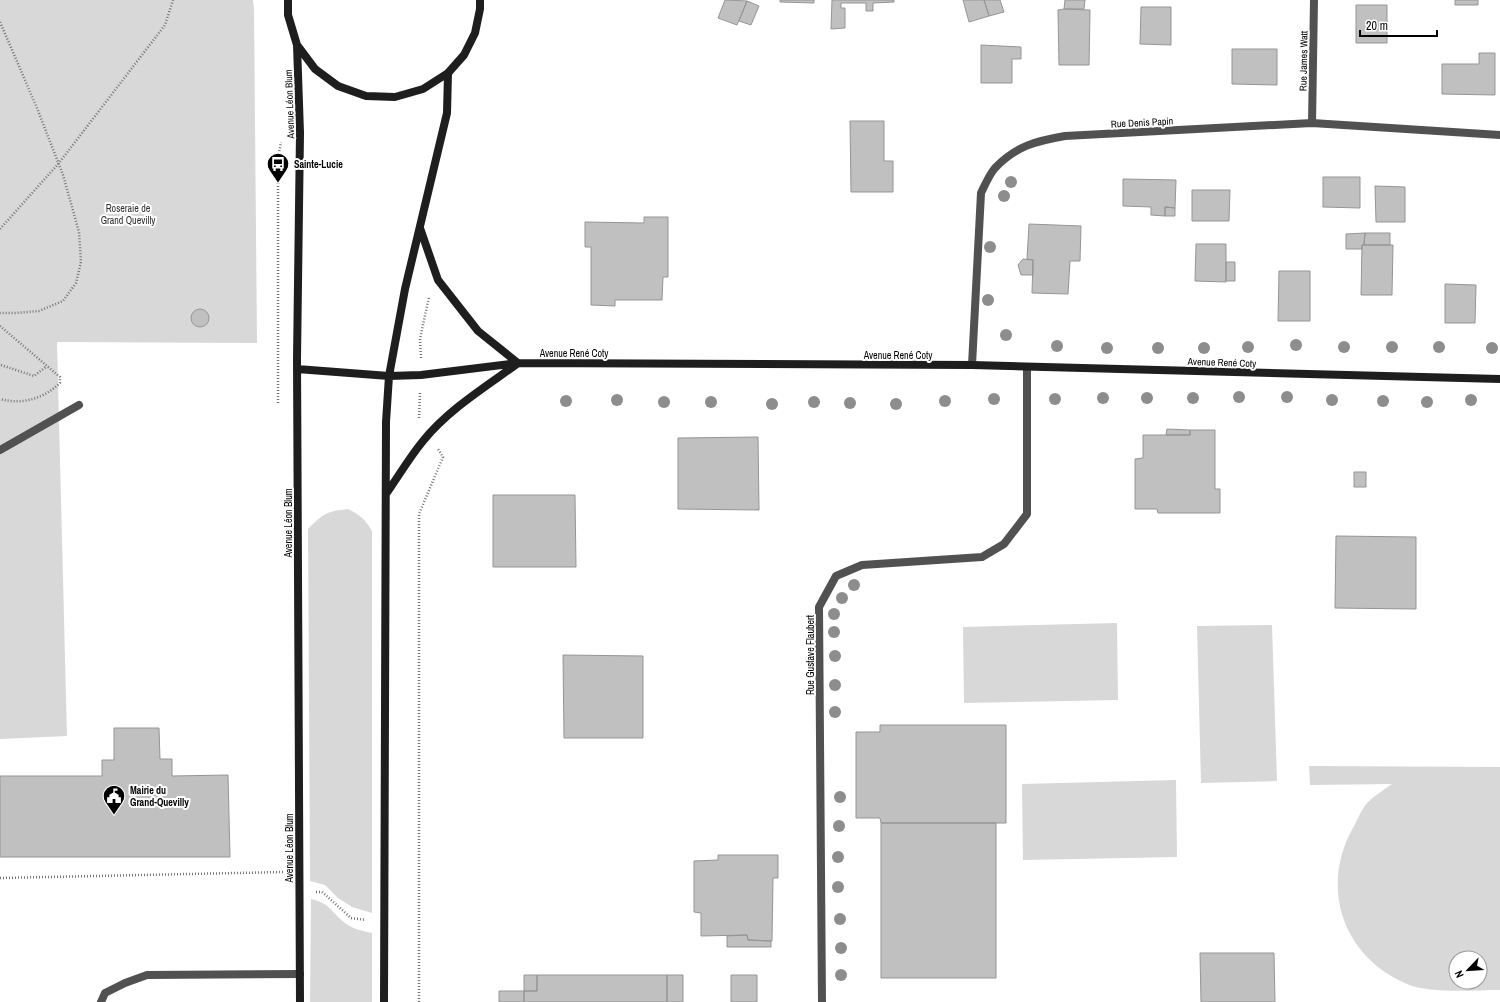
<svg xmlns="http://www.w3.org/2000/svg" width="1500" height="1002" viewBox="0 0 1500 1002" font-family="'Archivo Narrow',sans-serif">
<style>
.green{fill:#d8d8d8;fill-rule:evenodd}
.building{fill:#c0c0c0;stroke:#959595}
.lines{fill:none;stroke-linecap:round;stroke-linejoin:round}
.path{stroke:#737373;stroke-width:2.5;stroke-dasharray:1 2;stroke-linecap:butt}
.lane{stroke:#515151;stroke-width:8}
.street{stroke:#515151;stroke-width:8}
.secondary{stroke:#1e1e1e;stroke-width:8}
.tree{fill:#8d8d8d}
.labels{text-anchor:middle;stroke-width:4;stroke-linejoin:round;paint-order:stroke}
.street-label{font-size:10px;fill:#000;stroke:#fff}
.poi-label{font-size:10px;font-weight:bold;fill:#000;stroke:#fff;text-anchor:start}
.park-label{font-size:10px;fill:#2f2f2f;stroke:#fff}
</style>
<rect width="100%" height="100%" fill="#fff"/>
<path class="green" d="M0 0H253L254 9 257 343 57 342 67 736 0 739Z
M348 509C359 514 366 520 372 531V913L352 907 338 898 325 885 310 881 308 529C323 514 327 511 348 509Z
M1117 623 1118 700 964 703 963 627Z
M1272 625 1277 781 1201 783 1197 626Z
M1309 766 1500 767V990C1474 990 1430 994 1407 984 1342 957 1319 886 1354 826 1358 819 1362 808 1368 802 1375 795 1384 790 1392 784L1310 785ZM1456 958H1480V982H1456Z
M1176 780 1177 857 1023 860 1022 784Z
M311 899C330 903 331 912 345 923 352 929 363 931 372 933V1002H310Z"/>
<path class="building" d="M725 0 747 1 737 25 718 18Z
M780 0H814V3L780 2Z
M832 0H894V2L873 3V11H866V3H841V8H845V28L831 29Z
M963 0H984L989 16 969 22Z
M984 0H1000L1004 12 989 16Z
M1065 0H1085L1084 9H1064Z
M1455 0H1478V5H1455Z
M747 1 759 6 751 25 739 21Z
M1356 5H1387V43H1356Z
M1141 7H1171V45L1140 44Z
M1064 9 1090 10 1089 65H1059L1058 10Z
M981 45 1021 47V59H1012V83H981Z
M1232 49H1277V85L1232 84Z
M1479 53H1495V95L1442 94V64H1479Z
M850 121H884V161H893V192H851Z
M1323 177H1360V208L1323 207Z
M1123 179 1176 180 1175 208 1165 207V216L1151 215V207L1123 206Z
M1375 186 1405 187V222H1376Z
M1192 190H1230L1229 221H1192Z
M1165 207 1175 208V216H1165Z
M644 217H668V277H663L662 300H615V306L591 305V247H585V222L644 223Z
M1029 224 1081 226 1080 261H1070L1068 294 1032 293 1033 260 1027 259Z
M1365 233H1390V245H1364Z
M1365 233 1364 245H1362V249H1346V234Z
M1196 244H1226V282L1195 281Z
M1362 245H1393L1392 295H1361Z
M1023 259 1033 260V275H1021L1018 265Z
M1226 262H1235V281H1226Z
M1279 271H1310V321H1278Z
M1445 284 1476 285 1475 323H1445Z
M191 318a9 9 0 1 1 18 0a9 9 0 1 1-18 0Z
M1167 429 1190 430V435H1166Z
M1190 430H1215V489H1220V513H1158L1157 509H1135V459L1143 458V435H1190Z
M758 437 759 510 678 509V438Z
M1354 472H1366V487H1354Z
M493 495H575L576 567H493Z
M1336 536 1416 537V609L1335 608Z
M563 655 643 656V738H564Z
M880 725H1006V823H881L880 818H856V732H880Z
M114 728H159L160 759H172V776L228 775 230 857H0V776H102V760H114Z
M881 823H996V978H881Z
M718 855H778V878H773L772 941 748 940 747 935 701 936V913L694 912V861L718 860Z
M747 935 748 940 771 941V947H727V936Z
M1200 953H1274L1275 1002H1201Z
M524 975H537V991H524Z
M537 975H667V1002H524V991H537Z
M667 975H683V1002H667Z
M731 975H757V1002H731Z
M499 991H524V1002H499Z"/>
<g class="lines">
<path class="path" d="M0 22 37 108 63 175 79 232 81 262 76 283 63 301 39 311 16 313H0
M0 229 59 163 165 25 173 0
M0 326 60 377V383C43 399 22 405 0 399
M421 358 420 339 429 297
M1 365 34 376 47 366
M278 403V158L281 142
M419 418 420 393
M0 878 283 872
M316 892H322L351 918 366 920
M419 1002V514L443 457 438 449"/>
<path class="lane" d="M0 450 79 405
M101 1002 105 993 125 983 147 975 300 974"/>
<path class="street" d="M1312 123 1314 0
M972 365 981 193C985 185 989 175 995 168 1016 146 1036 141 1065 136L1312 123 1500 135
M822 1002 819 607 836 576 862 565 982 557 1004 544 1027 514V367"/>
<path class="secondary" d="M288 0V15L297 45 315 69 338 86 366 96 395 97 423 89 448 73 464 55 475 33 480 9V0
M297 45 300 133 297 359 300 1002
M420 228 438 280 478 331 518 363
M297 369 389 376 421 375 518 363 972 365 1500 379
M386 494C398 477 409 458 423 441 448 410 485 387 517 364
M384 1002 386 422 389 376 405 289 447 113 448 73"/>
</g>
<g class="tree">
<circle cx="1011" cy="182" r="6"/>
<circle cx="1004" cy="196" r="6"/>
<circle cx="990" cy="247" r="6"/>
<circle cx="988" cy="300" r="6"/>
<circle cx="1006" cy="335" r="6"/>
<circle cx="1296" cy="345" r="6"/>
<circle cx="1057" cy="346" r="6"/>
<circle cx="1248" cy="347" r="6"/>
<circle cx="1344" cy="347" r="6"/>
<circle cx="1392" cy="347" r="6"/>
<circle cx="1439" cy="347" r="6"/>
<circle cx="1107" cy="348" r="6"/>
<circle cx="1158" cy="348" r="6"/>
<circle cx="1204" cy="348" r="6"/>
<circle cx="1492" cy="348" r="6"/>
<circle cx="1239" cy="397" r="6"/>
<circle cx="1287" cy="397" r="6"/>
<circle cx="1103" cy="398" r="6"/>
<circle cx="1147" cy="398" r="6"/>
<circle cx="1193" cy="398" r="6"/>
<circle cx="994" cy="399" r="6"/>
<circle cx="1055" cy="399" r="6"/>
<circle cx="617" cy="400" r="6"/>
<circle cx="1332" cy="400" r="6"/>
<circle cx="1471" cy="400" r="6"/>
<circle cx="566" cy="401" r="6"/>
<circle cx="945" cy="401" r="6"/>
<circle cx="1383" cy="401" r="6"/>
<circle cx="664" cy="402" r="6"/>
<circle cx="711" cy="402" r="6"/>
<circle cx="814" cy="402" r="6"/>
<circle cx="1427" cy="402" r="6"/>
<circle cx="850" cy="403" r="6"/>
<circle cx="772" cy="404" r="6"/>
<circle cx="896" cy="404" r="6"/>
<circle cx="854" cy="585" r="6"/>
<circle cx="842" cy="598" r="6"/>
<circle cx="834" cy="614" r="6"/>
<circle cx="834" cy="632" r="6"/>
<circle cx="835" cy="656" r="6"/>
<circle cx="835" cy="685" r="6"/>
<circle cx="835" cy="712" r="6"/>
<circle cx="840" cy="797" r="6"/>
<circle cx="839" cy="826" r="6"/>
<circle cx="838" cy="857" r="6"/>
<circle cx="838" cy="887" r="6"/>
<circle cx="840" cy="919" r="6"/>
<circle cx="841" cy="948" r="6"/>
<circle cx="841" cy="975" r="6"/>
</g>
<defs>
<g id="bus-pin" transform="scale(1.15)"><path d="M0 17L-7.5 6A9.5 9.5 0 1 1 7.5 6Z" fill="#000" stroke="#fff"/><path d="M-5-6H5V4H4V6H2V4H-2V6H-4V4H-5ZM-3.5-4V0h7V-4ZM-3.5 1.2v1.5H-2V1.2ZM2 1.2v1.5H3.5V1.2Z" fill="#fff"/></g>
<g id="civic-pin" transform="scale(1.15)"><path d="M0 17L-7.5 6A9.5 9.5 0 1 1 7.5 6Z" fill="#000" stroke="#fff"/><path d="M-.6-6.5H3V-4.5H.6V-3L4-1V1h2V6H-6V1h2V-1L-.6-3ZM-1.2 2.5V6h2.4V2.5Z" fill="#fff"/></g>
</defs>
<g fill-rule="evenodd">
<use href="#bus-pin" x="278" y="164"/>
<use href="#civic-pin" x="114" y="796"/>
</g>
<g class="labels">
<g class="street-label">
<text transform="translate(1303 61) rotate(-89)" y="4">Rue James Watt</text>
<text transform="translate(289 104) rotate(-92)" y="4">Avenue Léon Blum</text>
<text transform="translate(1142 122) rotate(-3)" y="4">Rue Denis Papin</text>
<text x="574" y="357">Avenue René Coty</text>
<text x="898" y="359">Avenue René Coty</text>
<text transform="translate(1222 362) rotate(2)" y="4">Avenue René Coty</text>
<text transform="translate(288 523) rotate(-90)" y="4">Avenue Léon Blum</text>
<text transform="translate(810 655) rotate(-90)" y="4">Rue Gustave Flaubert</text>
<text transform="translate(289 848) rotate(-90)" y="4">Avenue Léon Blum</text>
</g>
<g class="poi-label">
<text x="294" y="168">Sainte-Lucie</text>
<text x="130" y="794">Mairie du<tspan x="130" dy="12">Grand-Quevilly</tspan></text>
</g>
<g class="park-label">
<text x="128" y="212">Roseraie de<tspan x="128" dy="12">Grand Quevilly</tspan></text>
</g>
</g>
<g transform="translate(1468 970) rotate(245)"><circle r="19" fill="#ffffff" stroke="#999999"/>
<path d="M0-3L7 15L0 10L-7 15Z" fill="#000000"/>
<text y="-6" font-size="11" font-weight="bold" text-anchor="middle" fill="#000000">N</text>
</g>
<path d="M1360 30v6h77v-6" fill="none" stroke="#000000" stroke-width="2"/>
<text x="1366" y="30" font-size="12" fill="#000000" stroke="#ffffff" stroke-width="3" paint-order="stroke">20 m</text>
</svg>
